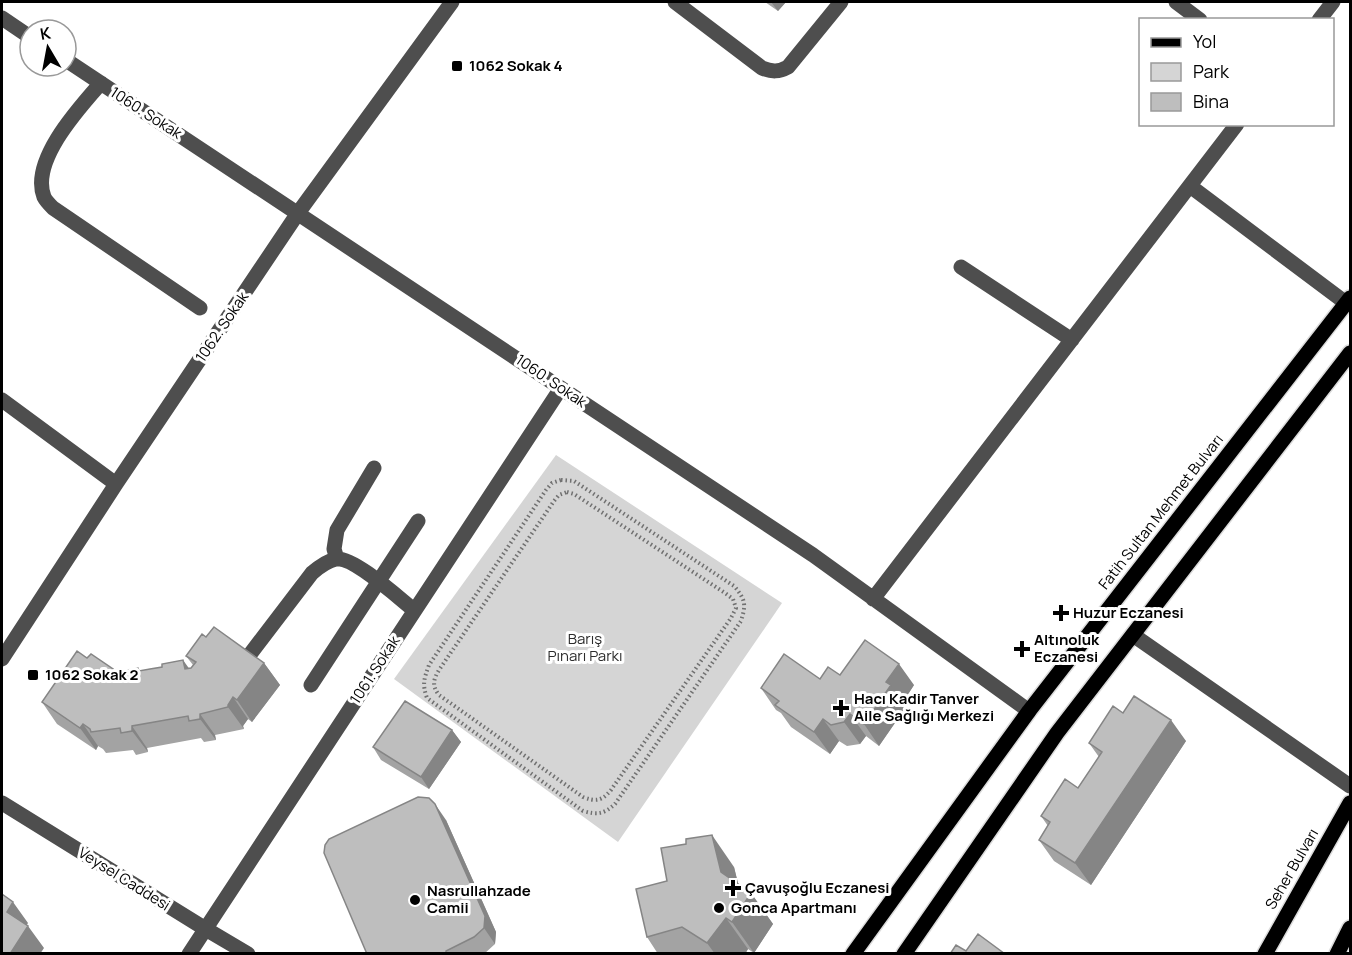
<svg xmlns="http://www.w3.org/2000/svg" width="1352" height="955" viewBox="0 0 1352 955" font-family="Manrope,sans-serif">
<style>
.green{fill:#d5d5d5}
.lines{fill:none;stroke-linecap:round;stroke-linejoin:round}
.major-casing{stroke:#dbdbdb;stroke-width:18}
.path{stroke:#707070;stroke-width:4;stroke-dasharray:1.5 3;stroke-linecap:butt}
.minor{stroke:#4e4e4e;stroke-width:15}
.major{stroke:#000;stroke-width:15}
.wall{fill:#a3a3a3}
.shaded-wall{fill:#858585}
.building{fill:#bebebe;stroke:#858585;stroke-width:1.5}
.poi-dot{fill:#000;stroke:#fff;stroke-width:2}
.labels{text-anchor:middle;stroke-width:6;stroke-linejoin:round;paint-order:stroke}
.poi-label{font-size:15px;font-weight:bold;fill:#000;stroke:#fff;text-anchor:start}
.street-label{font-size:15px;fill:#000;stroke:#fff}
.park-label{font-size:15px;fill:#2c2c2c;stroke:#fff}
</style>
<rect width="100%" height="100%" fill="#fff"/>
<path class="green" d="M556 455 782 603 618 842 394 679Z"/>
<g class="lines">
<g class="major-casing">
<path id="major" d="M853 954 1029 711 1350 298
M904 954 1057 733 1350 353
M1265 954 1350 803
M1337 954 1350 928"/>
</g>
<path class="path" d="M561 480 574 481 734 586C746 600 746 605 741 621L615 804C604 814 598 815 583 811L427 698C422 684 424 679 429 665L546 490 552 483Z
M567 492 574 494 725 593 733 599 736 608 731 618 611 790C602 801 596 802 583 797L439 695C432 686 433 680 439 670L554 501 559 495Z"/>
<path class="minor" d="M675 2 762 68C772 72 779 72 788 67L841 2
M1176 2 1200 20
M2 18 30 37
M1319 20 1333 2
M66 60 813 555 1029 711
M101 83C79 108 30 161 44 197 46 201 50 205 53 208L200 308
M1190 186 1346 303
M961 267 1072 340
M2 400 116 484
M337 559 334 549 337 530 374 468
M873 599 1237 124
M1133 635 1350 786
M251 653 312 573C319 567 327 561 336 559 353 556 400 599 414 610
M2 659 116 484 298 213 452 2
M311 685 418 521
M2 803 204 928 248 954
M189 954 561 388"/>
<use href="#major" class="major"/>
</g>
<path class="wall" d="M765 2H786L778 11Z
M206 637 264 663 280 685 252 722 248 719 243 726 244 729 215 735 216 740 204 742 201 738 147 748 148 752 136 755 133 750 106 753 103 749 98 746 96 750 57 724 42 702 87 658 113 669 118 676 162 667 191 668 193 665 186 656Z
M840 675 914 685 903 702 906 707 879 746 866 736 860 744 847 746 839 741 830 754 791 727 781 713 776 710 761 688Z
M1123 713 1186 741 1091 885 1054 861 1039 840 1048 826 1041 816 1078 788 1099 757 1089 743Z
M452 730 461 742 429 789 381 760 373 747Z
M446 820 496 932 495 944 484 954H367Z
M734 867 738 884 751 893 773 924 754 953 748 949 745 954H658L647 937Z"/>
<path class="shaded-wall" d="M771 2H786L778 11Z
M183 660 198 681 185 669Z
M264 663 280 685 252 722 237 700Z
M899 664 914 685 903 702 906 707 879 746 864 724 886 682Z
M113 669 128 690 122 700 106 678Z
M233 697 248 719 243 726 244 729 228 707V705Z
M200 714 215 735 216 740 200 719Z
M850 714 866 736 860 744 844 722Z
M823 719 839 741 830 754 814 732Z
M1171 720 1186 741 1091 885 1075 863Z
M83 724 98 746 96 750 80 728Z
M132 726 147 748 148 752 132 731Z
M452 730 461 742 429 789 421 777Z
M435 804 446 820 496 932 495 944 484 928Z
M712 835 734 867 743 903 721 872Z
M751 893 773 924 754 953 732 922Z
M13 902 28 923 22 933 7 912Z
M726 918 748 949 745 954H715L707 943Z
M28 926 44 948 40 954H10Z"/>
<path class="building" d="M214 627 264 663 237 700 233 697 228 705V707L200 714V719L189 721 188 716 132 726V731L121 733 120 728 91 732 90 729 83 724 80 728 42 702 77 651 87 658 91 654 113 669 106 678 112 682 119 681 117 672 138 668 139 671 150 669 162 667V664L183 660 185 669 191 668 196 662 186 656 202 634 206 637Z
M865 640 899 664 886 682 891 685 864 724 850 714 844 722 831 725 823 719 814 732 775 705 779 701 761 688 784 654 820 679 828 667 840 675Z
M1134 696 1171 720 1075 863 1039 840 1050 822 1041 816 1065 779 1078 788 1102 752 1089 743 1113 706 1123 713Z
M405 701 452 730 421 777 373 747Z
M418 797 429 798 435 804 485 916 484 928 474 937 446 951V954H367L324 853 325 845 329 839Z
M712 835 721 872 751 893 732 922 726 918 707 943 682 927 647 937 636 889 667 881 661 848 686 844V839Z
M2 894 13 902 7 912 28 926 10 954H2Z
M978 934 1005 954H950L956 945 966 951Z"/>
<g class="poi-dot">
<rect x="451" y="60" width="12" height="12" rx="3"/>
<path d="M1058 604h6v6h6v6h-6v6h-6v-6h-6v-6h6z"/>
<path d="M1019 640h6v6h6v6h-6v6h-6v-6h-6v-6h6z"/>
<rect x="27" y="669" width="12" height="12" rx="3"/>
<path d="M838 699h6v6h6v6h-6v6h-6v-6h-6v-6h6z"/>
<path d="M730 879h6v6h6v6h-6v6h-6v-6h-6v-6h6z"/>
<circle cx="415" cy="900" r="6"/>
<circle cx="719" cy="908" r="6"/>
</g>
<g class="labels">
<g class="poi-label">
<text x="469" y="71">1062 Sokak 4</text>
<text x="1073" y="618">Huzur Eczanesi</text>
<text x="1034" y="645">Altınoluk<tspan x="1034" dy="17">Eczanesi</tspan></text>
<text x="45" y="680">1062 Sokak 2</text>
<text x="854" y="704">Hacı Kadir Tanver<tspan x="854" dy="17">Aile Sağlığı Merkezi</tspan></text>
<text x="745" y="893">Çavuşoğlu Eczanesi</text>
<text x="427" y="896">Nasrullahzade<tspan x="427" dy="17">Camii</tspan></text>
<text x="731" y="913">Gonca Apartmanı</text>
</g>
<g class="street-label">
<text transform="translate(146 113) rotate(33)" y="5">1060. Sokak</text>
<text transform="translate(222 327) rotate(-56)" y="5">1062. Sokak</text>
<text transform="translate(551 381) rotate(34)" y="5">1060. Sokak</text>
<text transform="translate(1161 512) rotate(-52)" y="5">Fatih Sultan Mehmet Bulvarı</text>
<text transform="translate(375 670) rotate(-57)" y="5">1061. Sokak</text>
<text transform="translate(1292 869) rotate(-60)" y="5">Seher Bulvarı</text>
<text transform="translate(124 879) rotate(32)" y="5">Veysel Caddesi</text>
</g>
<g class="park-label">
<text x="585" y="644">Barış<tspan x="585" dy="17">Pınarı Parkı</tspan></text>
</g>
</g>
<rect width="1352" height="955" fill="none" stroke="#000000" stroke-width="6"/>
<rect x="1139" y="18" width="195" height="108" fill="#ffffff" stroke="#999999" stroke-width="1.5"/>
<rect x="1151" y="38" width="30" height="9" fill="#000000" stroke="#999999" stroke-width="1.5"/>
<text x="1193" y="48" font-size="18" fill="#000000">Yol</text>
<rect x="1151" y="63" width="30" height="18" fill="#d5d5d5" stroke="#999999" stroke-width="1.5"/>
<text x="1193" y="78" font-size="18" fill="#000000">Park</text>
<rect x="1151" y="93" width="30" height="18" fill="#bebebe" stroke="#999999" stroke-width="1.5"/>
<text x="1193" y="108" font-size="18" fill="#000000">Bina</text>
<g transform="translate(48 48) rotate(350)"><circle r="28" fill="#ffffff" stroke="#999999" stroke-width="1.5"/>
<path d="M0-4.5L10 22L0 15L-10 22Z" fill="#000000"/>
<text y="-9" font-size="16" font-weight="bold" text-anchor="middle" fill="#000000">K</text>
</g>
</svg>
